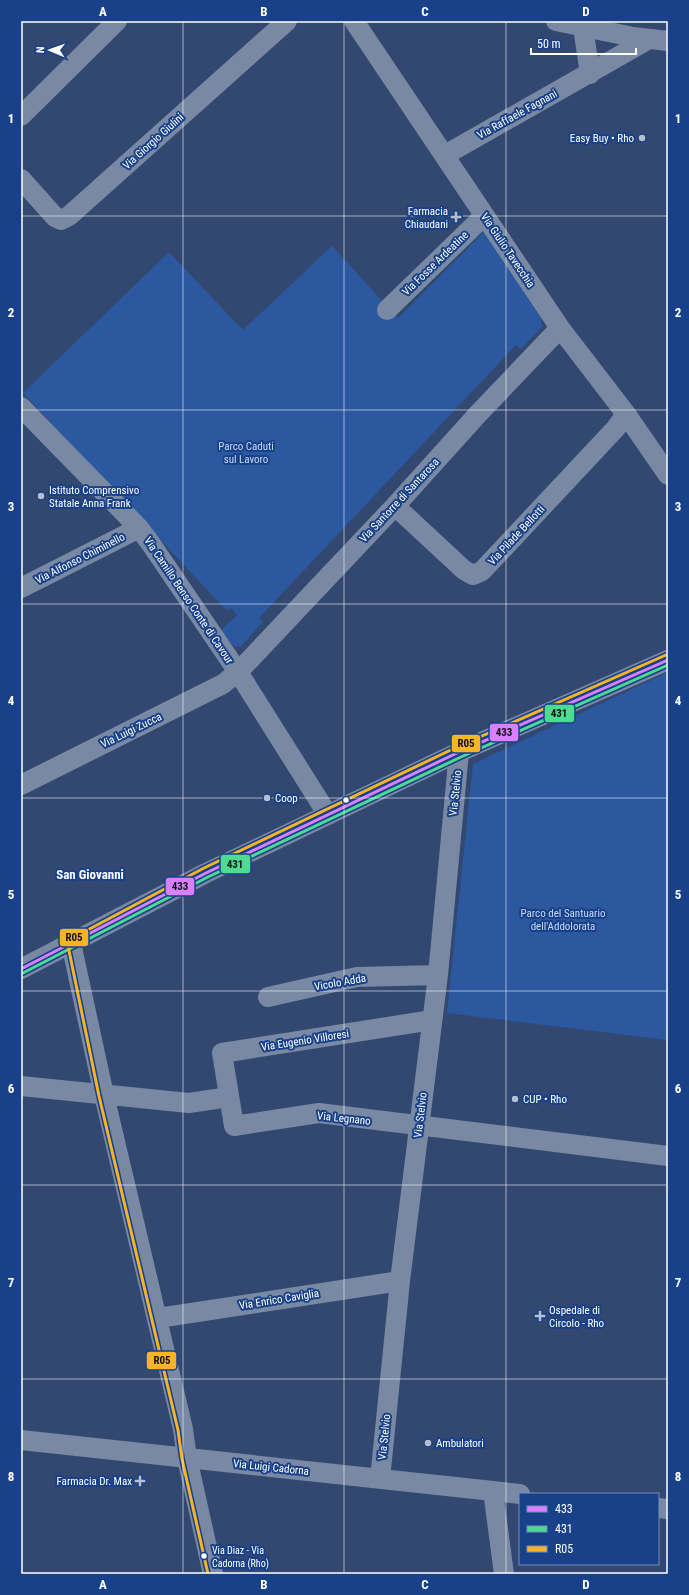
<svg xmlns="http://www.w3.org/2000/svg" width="689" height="1595" viewBox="0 0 689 1595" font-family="'Roboto Condensed',sans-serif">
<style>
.green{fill:#2c58a0}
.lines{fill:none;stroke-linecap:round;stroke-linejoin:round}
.minor{stroke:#7989a4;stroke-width:20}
.bus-1-casing{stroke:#194189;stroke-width:6}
.bus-2-casing{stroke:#194189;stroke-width:6}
.bus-3-casing{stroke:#194189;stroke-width:6}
.bus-1{stroke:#d880ff;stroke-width:3}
.bus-2{stroke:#4ddb92;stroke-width:3}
.bus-3{stroke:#f9b426;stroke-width:3}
.grid{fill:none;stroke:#fff;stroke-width:1;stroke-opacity:0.55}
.poi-dot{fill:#b7bfcd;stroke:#194189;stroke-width:1.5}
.bus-dot{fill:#fff;stroke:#194189;stroke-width:1.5}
.labels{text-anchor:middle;stroke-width:4;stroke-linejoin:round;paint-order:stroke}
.bus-label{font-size:10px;fill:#fff;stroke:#194189;text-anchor:start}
.street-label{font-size:11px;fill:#fff;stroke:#194189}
.poi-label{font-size:11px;fill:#fff;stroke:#194189;text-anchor:start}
.park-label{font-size:11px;fill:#c7dafa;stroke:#194189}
.quarter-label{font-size:13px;font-weight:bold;fill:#fff;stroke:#194189}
.line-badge{stroke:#194189;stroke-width:1.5}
.pale-badge-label{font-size:11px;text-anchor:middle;font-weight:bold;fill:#111}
.neatline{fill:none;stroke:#fff;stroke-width:1.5}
.grid-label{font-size:13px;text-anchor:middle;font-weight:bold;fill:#fff}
</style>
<rect width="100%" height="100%" fill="#324870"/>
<path class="green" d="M484 232 541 318 542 327 521 349 516 345 259 618 263 622 241 646 235 647 227 640 221 630 237 615 231 608 227 611 23 393 169 252 243 330 332 246 398 318Z
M668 672V1040L447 1013 473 764Z"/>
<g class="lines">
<path class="minor" d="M354 21 560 328 626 414 668 475
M556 21 633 37 668 41
M583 27 590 74
M21 116 117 21
M445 155 649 39
M21 179 55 217 61 220 69 216 287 21
M387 310 484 216
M21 407 139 528 151 544 238 672 328 815
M395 506 464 570 473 575 482 571 616 428 626 414
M21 588 139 528
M21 785 223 684 238 672 395 506 478 414 560 328
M71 943 104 1095 183 1429 187 1458 213 1574
M21 969 206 873 459 752 668 660
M268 997 357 977 438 975
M432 1020 222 1053 234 1126 319 1113 668 1156
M21 1086 189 1103 229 1097
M158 1318 400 1281
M21 1440 520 1494
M380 1479 400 1281 438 975 459 752
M493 1491 504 1574
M658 1508 668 1509"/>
<g class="bus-1-casing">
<path id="bus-1" d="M21 969 206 873 459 752 668 660"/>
</g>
<g class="bus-2-casing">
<path id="bus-2" d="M23 973 208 877 461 757 668 665"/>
</g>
<g class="bus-3-casing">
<path id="bus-3" d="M208 1574 182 1459 178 1430 99 1096 67 941 204 868 457 747 666 655"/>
</g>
<use href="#bus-1" class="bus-1"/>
<use href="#bus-2" class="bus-2"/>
<use href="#bus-3" class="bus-3"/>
</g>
<path class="grid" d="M183 21V1574M344 21V1574M506 21V1574M21 216H668M21 410H668M21 604H668M21 798H668M21 991H668M21 1185H668M21 1379H668"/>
<g class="poi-dot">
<circle cx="642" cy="138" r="4"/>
<path d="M454 211h4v4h4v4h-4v4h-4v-4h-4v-4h4z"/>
<circle cx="41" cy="496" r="4"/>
<circle cx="267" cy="798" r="4"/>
<circle cx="515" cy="1099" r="4"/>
<path d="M538 1310h4v4h4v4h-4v4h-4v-4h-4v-4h4z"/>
<circle cx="428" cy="1443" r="4"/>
<path d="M138 1475h4v4h4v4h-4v4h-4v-4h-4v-4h4z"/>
</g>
<g class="bus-dot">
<circle cx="346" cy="800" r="3.5"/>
<circle cx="204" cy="1556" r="3.5"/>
</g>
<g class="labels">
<g class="bus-label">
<text x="212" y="1554">Via Diaz - Via<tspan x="212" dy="13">Cadorna (Rho)</tspan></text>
</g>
<g class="street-label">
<text transform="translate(517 114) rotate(-29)" y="4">Via Raffaele Fagnani</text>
<text transform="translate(153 141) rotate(-42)" y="4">Via Giorgio Giulini</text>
<text transform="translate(508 250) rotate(56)" y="4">Via Giulio Tavecchia</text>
<text transform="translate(435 263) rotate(-44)" y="4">Via Fosse Ardeatine</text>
<text transform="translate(399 500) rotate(-47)" y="4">Via Santorre di Santarosa</text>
<text transform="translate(516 535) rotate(-47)" y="4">Via Pilade Bellotti</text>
<text transform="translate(80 558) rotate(-27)" y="4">Via Alfonso Chiminello</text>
<text transform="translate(189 600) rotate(56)" y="4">Via Camillo Benso Conte di Cavour</text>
<text transform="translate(131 730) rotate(-26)" y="4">Via Luigi Zucca</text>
<text transform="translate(455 793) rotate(-84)" y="4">Via Stelvio</text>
<text transform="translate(340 982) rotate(-10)" y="4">Vicolo Adda</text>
<text transform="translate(305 1040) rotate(-9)" y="4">Via Eugenio Villoresi</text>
<text transform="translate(420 1115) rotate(-83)" y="4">Via Stelvio</text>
<text transform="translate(344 1118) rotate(6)" y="4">Via Legnano</text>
<text transform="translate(279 1299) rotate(-9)" y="4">Via Enrico Caviglia</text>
<text transform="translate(384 1437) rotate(-84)" y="4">Via Stelvio</text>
<text transform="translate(271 1467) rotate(6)" y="4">Via Luigi Cadorna</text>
</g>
<g class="poi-label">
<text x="634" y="142" text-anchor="end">Easy Buy • Rho</text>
<text x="448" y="215" text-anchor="end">Farmacia<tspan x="448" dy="13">Chiaudani</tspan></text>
<text x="49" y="494">Istituto Comprensivo<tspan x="49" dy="13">Statale Anna Frank</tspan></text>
<text x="275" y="802">Coop</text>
<text x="523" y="1103">CUP • Rho</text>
<text x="549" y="1314">Ospedale di<tspan x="549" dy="13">Circolo - Rho</tspan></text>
<text x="436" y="1447">Ambulatori</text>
<text x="132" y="1485" text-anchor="end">Farmacia Dr. Max</text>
</g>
<g class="park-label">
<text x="246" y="450">Parco Caduti<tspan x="246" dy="13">sul Lavoro</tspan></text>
<text x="563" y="917">Parco del Santuario<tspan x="563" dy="13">dell'Addolorata</tspan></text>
</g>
<g class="quarter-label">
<text x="90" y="879">San Giovanni</text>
</g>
</g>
<g class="line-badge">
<rect x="544" y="704" width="31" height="19" rx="4" fill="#4ddb92"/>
<rect x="489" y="723" width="30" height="19" rx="4" fill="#d880ff"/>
<rect x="451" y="734" width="30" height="19" rx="4" fill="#f9b426"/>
<rect x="220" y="854" width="31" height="20" rx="4" fill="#4ddb92"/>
<rect x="165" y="877" width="30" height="19" rx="4" fill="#d880ff"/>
<rect x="59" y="928" width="30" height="19" rx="4" fill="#f9b426"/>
<rect x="146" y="1351" width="31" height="19" rx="4" fill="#f9b426"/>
</g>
<g class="pale-badge-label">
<text x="559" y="717">431</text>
<text x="504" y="736">433</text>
<text x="466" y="747">R05</text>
<text x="235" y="868">431</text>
<text x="180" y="890">433</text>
<text x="74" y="941">R05</text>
<text x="162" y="1364">R05</text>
</g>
<rect width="689" height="1595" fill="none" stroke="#194189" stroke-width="44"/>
<rect x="519" y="1493" width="140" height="72" fill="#194189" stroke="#758db8"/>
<rect x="527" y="1506" width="20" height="6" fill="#d880ff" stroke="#758db8"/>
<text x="555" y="1513" font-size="12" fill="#ffffff">433</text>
<rect x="527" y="1526" width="20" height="6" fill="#4ddb92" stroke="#758db8"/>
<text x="555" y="1533" font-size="12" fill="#ffffff">431</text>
<rect x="527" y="1546" width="20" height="6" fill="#f9b426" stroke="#758db8"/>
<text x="555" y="1553" font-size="12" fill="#ffffff">R05</text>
<g transform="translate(50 50) rotate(272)" stroke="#194189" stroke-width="3" paint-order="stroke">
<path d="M0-3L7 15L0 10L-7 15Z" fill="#ffffff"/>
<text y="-6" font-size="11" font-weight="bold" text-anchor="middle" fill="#ffffff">N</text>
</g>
<path d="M531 48v6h105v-6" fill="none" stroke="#ffffff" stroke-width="2"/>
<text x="537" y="48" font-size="12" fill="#ffffff" stroke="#194189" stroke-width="3" paint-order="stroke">50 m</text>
<rect x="22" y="22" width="645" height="1551" class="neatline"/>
<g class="grid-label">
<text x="103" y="16">A</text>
<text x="264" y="16">B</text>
<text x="425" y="16">C</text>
<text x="586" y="16">D</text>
<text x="11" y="123">1</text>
<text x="678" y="123">1</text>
<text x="11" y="317">2</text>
<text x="678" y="317">2</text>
<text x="11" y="511">3</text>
<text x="678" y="511">3</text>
<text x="11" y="705">4</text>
<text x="678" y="705">4</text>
<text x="11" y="899">5</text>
<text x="678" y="899">5</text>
<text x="11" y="1093">6</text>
<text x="678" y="1093">6</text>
<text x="11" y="1287">7</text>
<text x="678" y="1287">7</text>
<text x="11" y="1481">8</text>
<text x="678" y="1481">8</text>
<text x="103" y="1589">A</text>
<text x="264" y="1589">B</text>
<text x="425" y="1589">C</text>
<text x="586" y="1589">D</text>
</g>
</svg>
